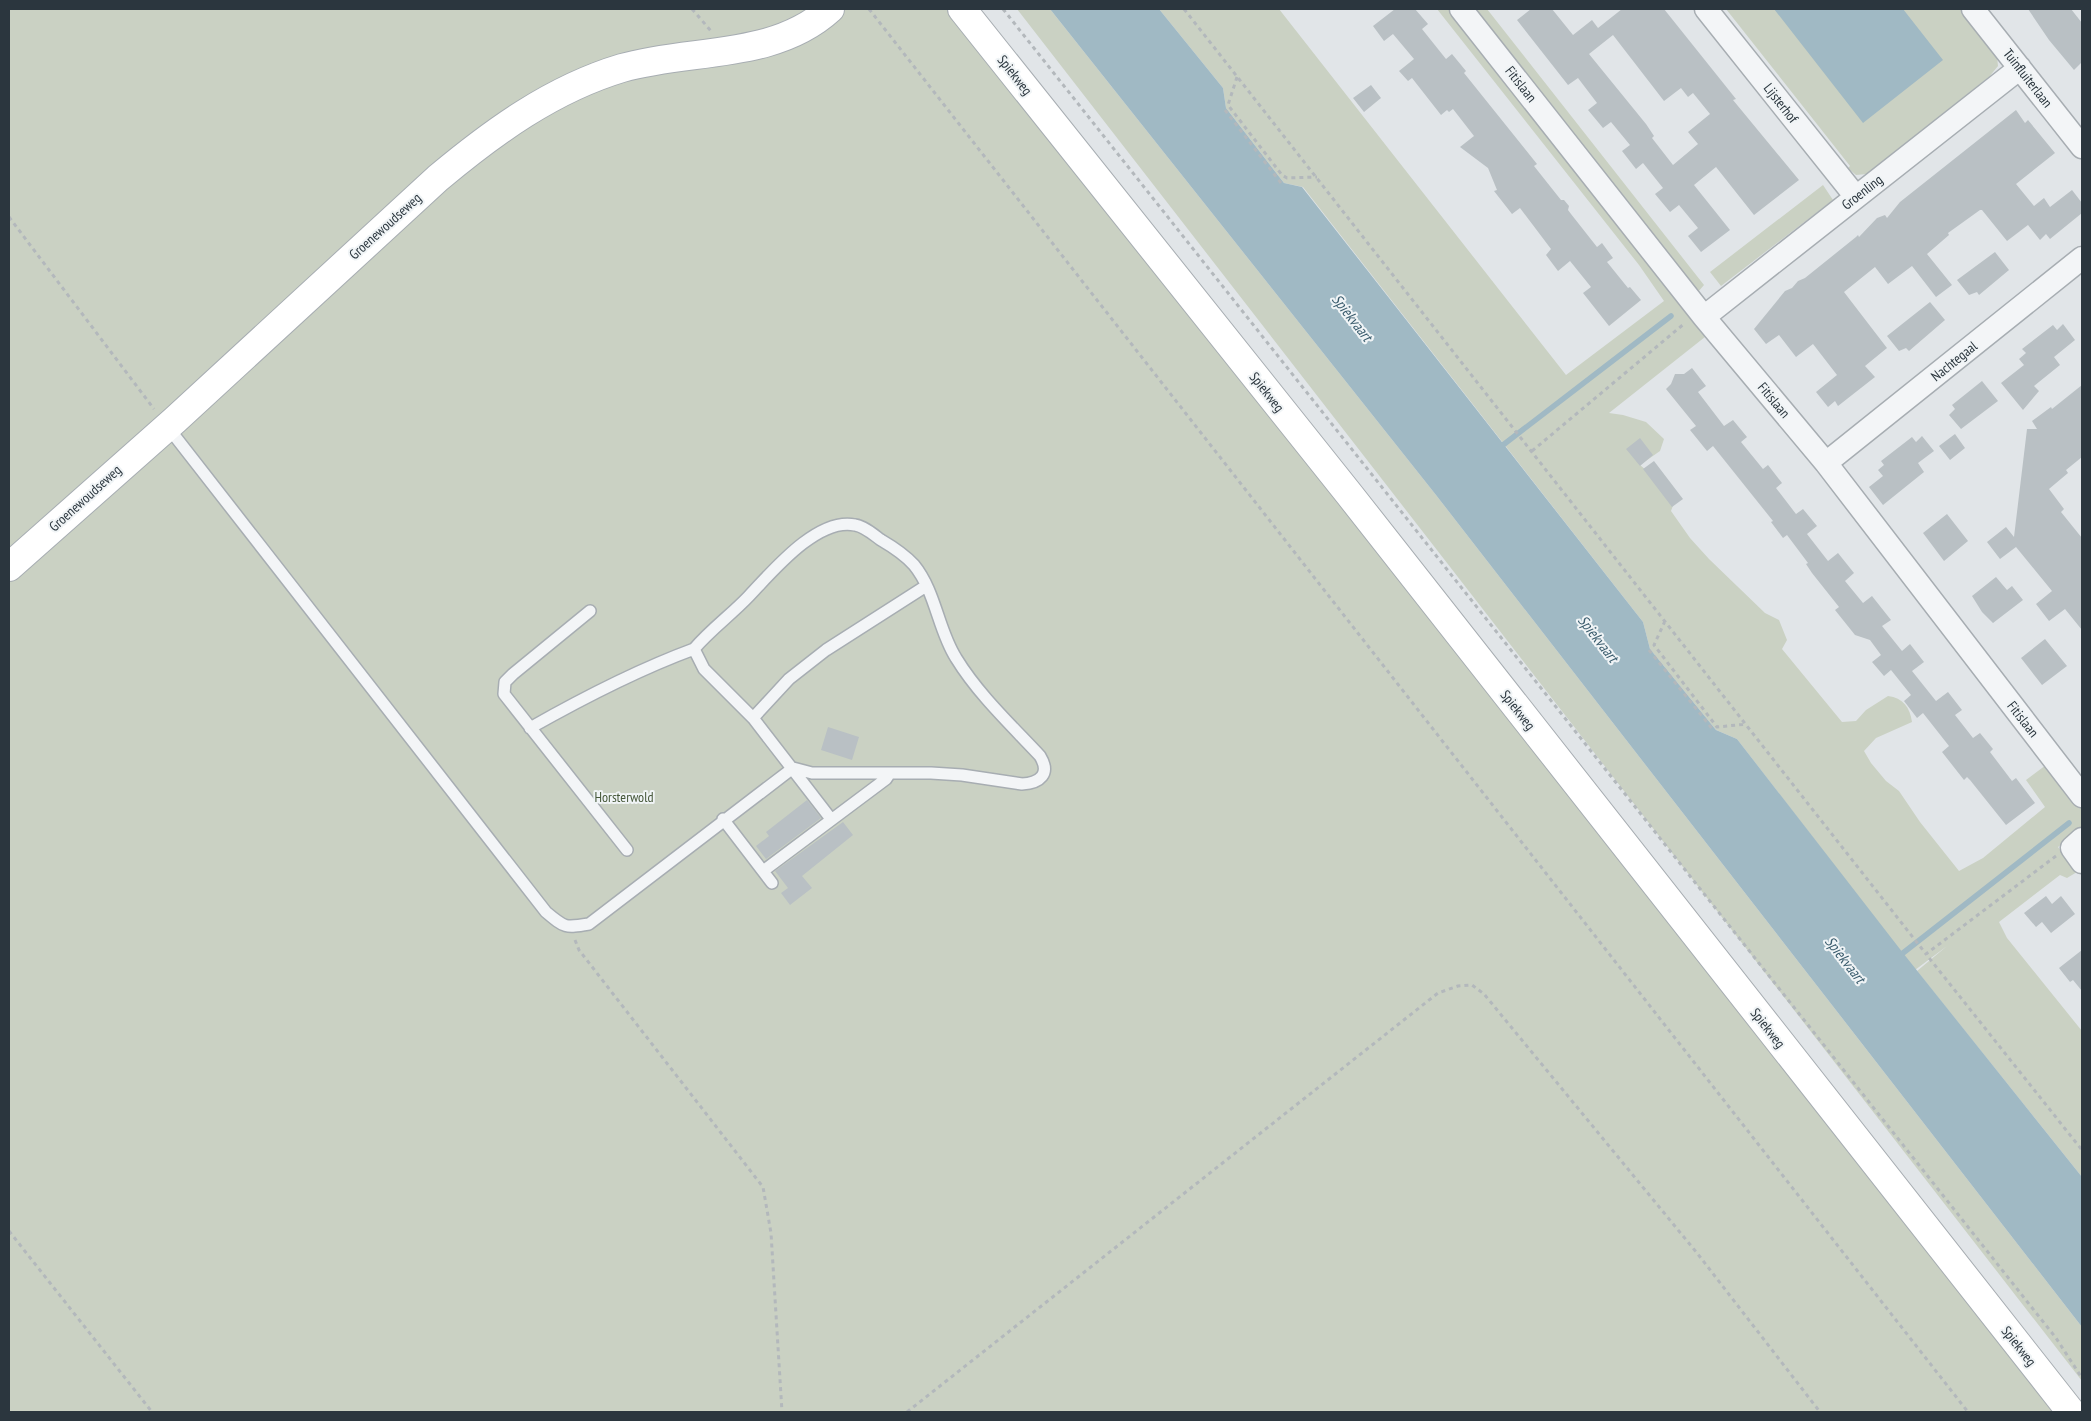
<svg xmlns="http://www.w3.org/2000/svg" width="2091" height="1421" viewBox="0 0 2091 1421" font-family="'PT Sans Narrow',sans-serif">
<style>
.green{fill:#cad1c3}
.water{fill:#a0b9c4}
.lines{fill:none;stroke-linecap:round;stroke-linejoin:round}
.stream{stroke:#a0b9c4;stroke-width:5.5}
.building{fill:#b9c0c4;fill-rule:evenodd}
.lane-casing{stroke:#a7adb2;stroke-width:14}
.street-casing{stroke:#a7adb2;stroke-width:25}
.secondary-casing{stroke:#a7adb2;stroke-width:30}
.path{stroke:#b3b8bc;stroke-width:3;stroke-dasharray:4 4;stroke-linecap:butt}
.lane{stroke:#f3f5f7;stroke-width:11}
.street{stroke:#f3f5f7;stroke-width:22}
.secondary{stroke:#fff;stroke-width:28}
.labels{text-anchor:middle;stroke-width:4;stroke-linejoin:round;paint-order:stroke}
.street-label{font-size:14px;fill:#2b363e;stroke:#f0f4f6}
.park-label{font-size:14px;fill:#46583a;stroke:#f0f4f6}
.water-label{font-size:15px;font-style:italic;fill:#3a5c6d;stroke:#f0f4f6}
</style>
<rect width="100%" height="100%" fill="#e1e5e8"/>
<path class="green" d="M9 9H810L825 22 844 9H949L2058 1412H9Z
M1017 9H1050L1436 495 2082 1327V1381Z
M1159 9H1279L1566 375 1664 301 1639 265 1437 9H1454L1710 333 1609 413 1623 415 1646 422 1664 439 1660 451 1640 465 1660 482 1675 500 1671 511 1690 538 1709 559 1765 613 1779 620 1787 640 1782 649 1842 722 1856 721 1866 710 1888 696C1903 698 1910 707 1912 722L1876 738 1864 751 1871 763 1886 781 1899 791 1920 822 1959 871 1983 858 2045 807 2026 780 2050 762 2082 805V828L2058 847 2077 872 2067 878 2060 875 1999 922 2007 938 2082 1031V1177L1917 971 1947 946 1915 970 1737 739 1716 730 1650 649 1643 622 1303 187 1284 183 1226 108 1223 88Z
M1475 9H1487L1704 285 1698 292Z
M1726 9H1960L1997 56 1998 66 1989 77 1867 174 1856 175 1848 168 1850 166Z
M1823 185 1833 200 1721 286 1710 272Z"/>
<path class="water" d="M1050 9H1159L1223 88 1226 108 1284 183 1302 187 1643 622 1650 649 1716 730 1737 739 1903 953 2082 1177V1327L1436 495Z
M1774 9H1903L1943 60 1863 123Z"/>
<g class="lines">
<path class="stream" d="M1503 445 1671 316
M1903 953 2069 823"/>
</g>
<path class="building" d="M1395 9H1415L1428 24 1422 29 1446 59 1452 54 1466 71 1464 73 1537 164 1534 166 1561 200H1564L1569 206 1568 210 1571 214 1597 247 1602 243 1613 258 1607 262 1628 288 1630 287 1641 300 1609 326 1583 293 1591 287 1570 261 1558 271 1546 255 1551 249 1520 208 1512 214 1494 191 1497 190 1488 168 1460 147 1474 136 1453 109 1449 112 1447 110 1441 115 1412 78 1408 81 1399 71 1414 59 1393 34 1384 41 1373 26Z
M1531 9H1552L1573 35 1592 20 1598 28 1622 9H1664L1736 99 1733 100 1799 180 1754 215 1716 167 1694 185 1730 230 1701 252 1688 236 1698 228 1679 205 1670 212 1655 194 1663 188 1643 163 1636 169 1622 151 1630 145 1611 122 1603 128 1588 110 1597 103 1578 78 1568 85 1517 20ZM1613 35 1664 101 1681 88 1688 97 1693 93 1710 114 1688 132 1698 144 1673 165 1652 138 1654 136 1646 124 1589 54Z
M2028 9H2071L2082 23V62L2074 70 2049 40Z
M1371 85 1381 98 1364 112 1353 98Z
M2016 110 2025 123 2028 120 2055 153 2016 184 2034 206 2044 198 2050 207 2072 190 2082 203V213L2050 239 2046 234 2040 240 2028 225 2007 241 1982 210H1980L1948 233 1949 235 1927 254 1952 285 1936 297 1912 266 1888 284 1875 267 1844 292 1887 348 1865 366 1875 377 1838 406 1835 401 1828 407 1816 392 1837 375 1813 344 1796 357 1779 335 1766 344 1754 329 1785 291 1792 288 1798 281 1805 278 1856 237 1858 235 1859 237 1877 218 1885 215 1887 218 1900 202Z
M1995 252 2009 270 1979 295 1977 292 1969 295 1957 280Z
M1930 302 1945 320 1909 351 1906 348 1899 351 1887 336Z
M2063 324 2075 340 2054 357 2060 365 2034 386 2039 391 2023 410 2001 383 2024 365 2019 359 2026 353 2022 349 2053 325 2057 330Z
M1692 368 1706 386 1698 392 1724 426 1733 420 1747 437 1741 442 1763 469 1768 465 1782 483 1776 488 1796 514 1803 509 1817 526 1807 534 1828 561 1838 553 1854 573 1845 581 1863 603 1872 596 1891 620 1882 626 1902 651 1910 644 1924 662 1912 671 1936 701 1948 692 1962 710 1955 715 1973 738 1980 733 1993 749 1990 752 2012 781 2016 778 2035 803 2006 825 1970 780 1967 777 1964 780 1942 752 1949 746 1923 713 1917 718 1904 701 1911 695 1891 670 1884 676 1872 662 1881 655 1870 640 1855 635 1835 610 1839 607 1812 573 1806 564 1808 563 1787 535 1783 538 1771 522 1773 521 1713 446 1707 451 1690 430 1696 426 1666 389 1671 384 1675 374H1684Z
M1982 381 1998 401 1961 429 1949 415 1955 409 1952 405Z
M2082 385V457L2066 470 2068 473 2049 489 2064 509 2061 512 2082 538V630L2065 609 2049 621 2036 604 2052 591 2016 547 2000 559 1987 542 2006 527 2014 537 2027 429H2037L2032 421 2051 407 2052 409Z
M1955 434 1965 448 1950 460 1939 446Z
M1922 436 1934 451 1918 463 1924 472 1883 505 1869 487 1883 476 1878 470 1884 465 1881 461 1912 437 1916 442Z
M1640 438 1653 455 1640 466 1626 449Z
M1654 461 1683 499 1672 507 1643 469Z
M1947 514 1968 541 1944 561 1923 533Z
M1996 577 2007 590 2012 586 2023 600 1993 623 1982 612 1972 596Z
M2045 639 2067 666 2042 685 2021 658Z
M828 727 859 737 852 760 821 750Z
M807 800 821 818 766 859 756 846 769 836 766 832Z
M843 822 853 835 802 876 812 888 790 905 781 893 788 888 775 871Z
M2046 896 2052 904 2061 896 2075 914 2051 933 2042 922 2036 927 2024 913Z
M2082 950V991L2073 980 2070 982 2059 968Z"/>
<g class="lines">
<g class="lane-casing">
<path id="lane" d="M167 426 546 912C565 928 565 928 589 924L793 768 812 773H931L962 775 1022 784C1040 783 1051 774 1040 756 1011 725 978 694 956 658 938 630 936 592 914 565 905 555 893 547 881 540 874 535 864 526 855 525 817 517 772 572 749 596 731 615 711 629 694 649L704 669 753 718 831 819
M590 611 513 674 505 682 504 694 627 850
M753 718 789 679 826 650 926 586
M530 728C583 698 637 670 694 649
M723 819 772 883
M763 871 886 779 890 773"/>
</g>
<g class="street-casing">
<path id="street" d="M1461 9 1704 317 1826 463 2082 796
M1706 9 1856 197
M1973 9 2082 147
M1704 317 2020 68
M1826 463 2082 258
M2082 839 2072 848 2082 862"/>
</g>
<g class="secondary-casing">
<path id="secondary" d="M962 9 1349 494 2071 1412
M9 567 175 420 438 178C493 132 552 89 622 68 692 48 774 60 830 9"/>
</g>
<path class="path" d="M692 9 711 31
M869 9 1968 1412
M1003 9 2056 1338 2082 1378
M1184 9 1926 954
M1237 77 1228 105 1282 175 1287 178 1317 177
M1225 110 1281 183
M9 217 154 409
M1532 451 1685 323
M1665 621 1654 645 1717 727 1747 724
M1649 650 1714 731
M2056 856 1926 954 2082 1150
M575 940 579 950 763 1187 771 1233 782 1412
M9 1231 152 1412
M907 1412 1438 993 1458 986 1472 985 1484 994 1697 1253 1820 1412"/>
<use href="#lane" class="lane"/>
<use href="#street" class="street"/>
<use href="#secondary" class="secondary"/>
</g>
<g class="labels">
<g class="street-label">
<text transform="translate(1015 75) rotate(52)" y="5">Spiekweg</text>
<text transform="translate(2028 78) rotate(52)" y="5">Tuinfluiterlaan</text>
<text transform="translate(1521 84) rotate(52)" y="5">Fitislaan</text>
<text transform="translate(1781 103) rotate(52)" y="5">Lijsterhof</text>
<text transform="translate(1862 192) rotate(-38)" y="5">Groenling</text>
<text transform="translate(385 226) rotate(-42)" y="5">Groenewoudseweg</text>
<text transform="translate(1954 361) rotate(-39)" y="5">Nachtegaal</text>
<text transform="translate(1267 392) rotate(52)" y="5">Spiekweg</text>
<text transform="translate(1774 400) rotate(50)" y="5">Fitislaan</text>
<text transform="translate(85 498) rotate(-42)" y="5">Groenewoudseweg</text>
<text transform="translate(1518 710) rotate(52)" y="5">Spiekweg</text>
<text transform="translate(2023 719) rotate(52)" y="5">Fitislaan</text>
<text transform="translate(1768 1028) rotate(52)" y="5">Spiekweg</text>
<text transform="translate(2019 1346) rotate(52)" y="5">Spiekweg</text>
</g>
<g class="park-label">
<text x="624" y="802">Horsterwold</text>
</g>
<g class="water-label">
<text transform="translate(1352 318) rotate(52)" y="5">Spiekvaart</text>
<text transform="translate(1598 639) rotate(52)" y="5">Spiekvaart</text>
<text transform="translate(1845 960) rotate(52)" y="5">Spiekvaart</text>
</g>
</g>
<rect width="2091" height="1421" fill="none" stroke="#2b363e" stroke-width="20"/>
</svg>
